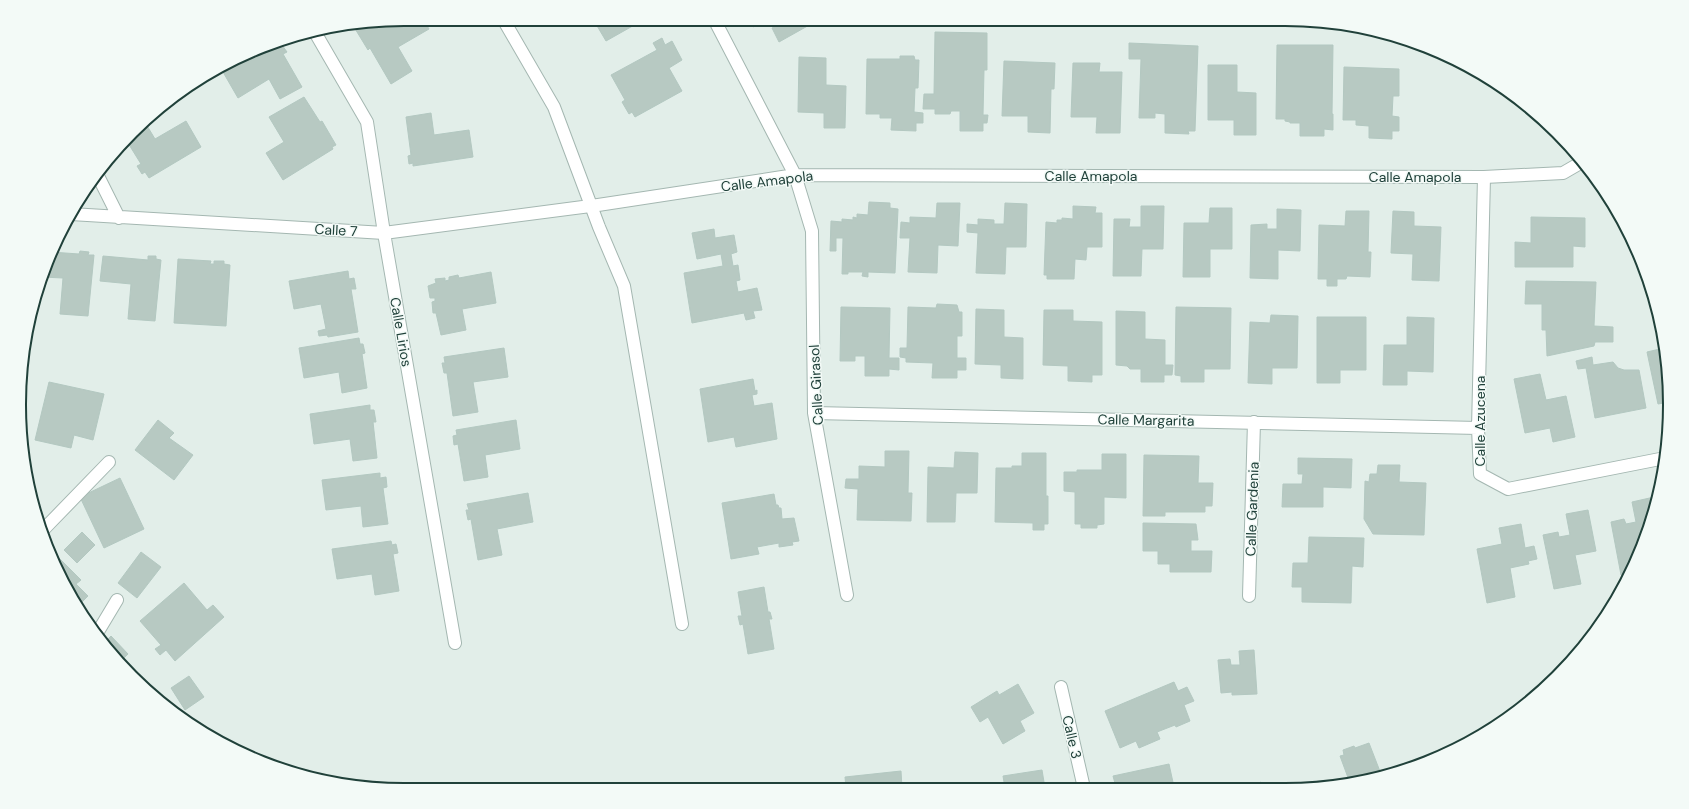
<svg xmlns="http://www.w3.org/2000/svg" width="1689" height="809" viewBox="0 0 1689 809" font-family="'DM Sans',sans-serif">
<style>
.building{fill:#b7c9c2;stroke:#b3c8c1}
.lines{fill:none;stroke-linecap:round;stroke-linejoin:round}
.minor-casing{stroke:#a4b7b1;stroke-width:14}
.minor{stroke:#fff;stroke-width:12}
.labels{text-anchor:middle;stroke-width:3;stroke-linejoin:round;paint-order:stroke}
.street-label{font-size:14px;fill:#20413a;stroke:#f3faf7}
.rim{fill:none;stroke:#20413a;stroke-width:2}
</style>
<rect width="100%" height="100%" fill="#e2eee9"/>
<path class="building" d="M404 19H423L429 29 398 47 412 71 391 84 370 48 368 50 354 27Z
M593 19H645L606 41Z
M748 19H767L753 27Z
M773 19H820L779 42 772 28 776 26Z
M935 32 987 33V70H984L983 115H988L987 123H983V131H960V111H951L950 114H935V109H923L924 94H934Z
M662 38 665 45 672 41 682 60 669 68 682 91 635 117 632 112 629 114 622 102 625 100 611 75 657 50 653 43Z
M276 42 278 46 282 45 287 52 283 54 302 87 280 99 269 79 238 98 223 72Z
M1129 43 1198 46 1195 131H1188L1189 134 1165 133V114L1155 113V118H1139L1141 59H1129Z
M1277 45H1333L1332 114H1333V130L1324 129V136H1300V123H1290V122L1285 121V119H1276Z
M900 56H914L915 60H919L918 88H915L914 112 923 113V123H916V131L891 130 892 118H880V114H866L867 59H900Z
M799 57 826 58V85L846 86 845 128H824V113L798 112Z
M1004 61 1055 63 1054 89H1051L1050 133 1028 132V116H1002Z
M1073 63H1100L1099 72H1122L1120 133H1096L1097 117H1071Z
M1208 65H1237V92L1256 93V135H1234V120H1208Z
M1344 67 1399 69V96H1393L1392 116 1399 117V131H1392V139L1369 138V126L1356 125V120H1343Z
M304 97 320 122 322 121 336 145 332 147 333 149 283 180 266 153 284 142 269 117Z
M431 113 434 135 469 130 473 157 413 166V163L409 164 408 156 411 155 406 117Z
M186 121 201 147 149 178 145 172 142 174 137 166 141 164 128 143 146 124 155 139Z
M869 202 890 203V208L898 209 895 273 868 272V277L862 276 863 272H848V274H842L843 238H836V251H830L831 221 842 222V219L853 220V217L857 218V214L868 215Z
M937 203H960L958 246 938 245 937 273 908 272 910 238H900L901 222 910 223V217L936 218Z
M1005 203 1027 204 1026 247H1006L1005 274 976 273 978 233 967 232V224L978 225V219L994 220V224H1004Z
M1073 206 1096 207 1095 213H1102V247H1087L1086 260 1075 259 1074 279H1047V275H1044L1046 222 1057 223V220H1062V218L1073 219Z
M1141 206H1164L1163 249H1142L1141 276H1113L1114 219H1130L1129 227H1141Z
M1210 208H1232V249H1210V277H1183L1184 223H1209Z
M1277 209 1301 210 1300 251 1278 250V279L1250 278 1251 225 1267 224V229H1277Z
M1346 211H1369L1368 252H1371L1370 277 1347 276 1346 279H1337V286H1327V279H1318L1319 225 1345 226Z
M1393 211 1414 212V226L1441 227 1439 281 1412 280 1413 254 1391 253Z
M1531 217 1585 218V247L1573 246V267H1515V242L1531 243Z
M714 229 715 238 734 235 737 252 731 254 733 266 738 265 740 280 736 281 738 292 757 288 762 310 753 311 755 318 746 320 744 313 692 323 684 273 723 266 721 254 697 259 692 233Z
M80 251 89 252 88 255H94L88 316 60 314 63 278 42 277 51 252 79 254Z
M103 256 148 260V256H156V259L161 260 155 321 128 319 131 284 100 281Z
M178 259 211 261 210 264H214V261H224V264L230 265 226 326 174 323Z
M348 271 349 279 354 278 356 289H351L358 332 328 337 327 335 319 336 318 331 326 329 321 304 294 309 289 281Z
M491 272 496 303 462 309 466 330 441 335 436 313H433L432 302 435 301V298H430L428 286 436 283 435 279 445 278V281L449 280V277L458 275 459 278Z
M1526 281 1596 282 1594 326 1613 327V342H1595L1594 346 1547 356 1546 330H1542V304H1525Z
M937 304 957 305 959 312H962V336H957V358H966V370H957V378H932L933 363 906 362V358L900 357V348H907L908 307 936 308Z
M841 307 890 308 889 358H899V370L889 369V376H865V356H855V361H840Z
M1176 307 1231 308 1230 369H1204V382H1181V376L1175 375Z
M976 309 1004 310V337L1023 338V379L1001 378V365L975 364Z
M1044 310H1073V321L1102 322V375H1092V382L1068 381V366L1043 365Z
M1116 311 1145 312V339L1165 340V365H1173L1172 375H1164V382H1141V369H1130L1127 366 1116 365Z
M1271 315 1298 316 1297 368H1272V384L1248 383 1250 322 1270 323Z
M1317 317H1366V370H1340V383H1317Z
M1407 317 1434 318 1433 372 1407 371V385H1383L1384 345H1407Z
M359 338 360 344H363L365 353 362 354 367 388 342 393 339 372 304 378 299 348Z
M504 348 508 377 473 382 478 412 453 416 447 373H444L442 363H445L444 357Z
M1664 348 1670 402 1658 404 1647 352Z
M1592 357 1593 365 1613 362 1618 368 1624 370H1639L1646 408 1595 418 1586 368 1578 369 1576 361Z
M1540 374 1546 400 1566 396 1575 437 1553 442 1550 428 1525 433 1514 379Z
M753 379 755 391 757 390V394L752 395 754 406 772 403 777 439 736 447 734 437 708 442 700 389Z
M49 382 104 394 93 440 74 435 71 448 35 440Z
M370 405V410H374L376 422H373L377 458 353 461 350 439 314 444 310 414Z
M158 420 174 433 169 438 193 455 174 480 135 450Z
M516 420 520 449 485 455 488 477 464 481 458 444 454 445 453 436 457 435 456 430Z
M885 451H909L908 493H912L911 521 857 520 858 489 845 488 846 479H859V466L885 467Z
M955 452 978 453 977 493H956L955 522H927L928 467 954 468Z
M1022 453H1046V496H1048V524H1044V530H1033V523L995 522 996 468H1012V466H1022Z
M1102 454H1126V498L1104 497V524L1097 525V528H1081V524H1075V492L1064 491V472H1077V470H1102Z
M1144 455 1199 456 1198 483H1213L1212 506H1205V512H1165V516H1143Z
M1298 458 1352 459 1351 488 1323 487V507H1282L1283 484H1302L1303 474H1298Z
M1378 465H1400L1399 482 1426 483 1424 535 1373 534 1364 519 1365 481 1369 482 1370 474H1377Z
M380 473V478L386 477 387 487 383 488 388 524 363 527 361 506 326 510 322 480Z
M120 478 144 529 104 548 80 497Z
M528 493 533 522 497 529 502 555 478 560 471 519 468 520 466 510H469L467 504Z
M774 494 776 505H778L779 508H781L782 519 794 518 799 541 792 542 793 545 779 547V543L757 547 759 554 731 559 722 503Z
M1654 497 1655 503 1641 552 1628 573 1621 575 1611 522 1624 519 1626 524 1636 522 1632 502Z
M1588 510 1596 551 1575 555 1581 584 1554 589 1543 535 1558 532 1559 537 1570 535 1566 514Z
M1143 523 1196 524 1198 540H1191V551H1212L1211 572H1170V564H1158V551H1143Z
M1521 524 1525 548 1534 546 1537 559 1528 561 1529 564 1510 568 1515 597 1487 603 1477 549 1502 544 1499 528Z
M82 532 95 545 77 563 64 550Z
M1309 537 1364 538 1363 567 1352 566 1351 603 1302 602V587H1292L1293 563H1308Z
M391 541 392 545 396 544 398 553 393 554 399 591 375 595 372 574 337 579 332 549Z
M141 552 161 567 137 598 118 583Z
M59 558 81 580 76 584 88 596 78 606 59 575 55 562Z
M184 583 207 610 213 605 224 617 175 661 166 650 160 655 155 649 161 645 140 621Z
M764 587 768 612H770L772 619H769L774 649 748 654 743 624 740 625 738 616H742L738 592Z
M111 636 128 654 120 662 103 644Z
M1254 650 1257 694 1232 695V692L1221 693 1218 660 1230 659 1231 665H1240L1239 651Z
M189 676 204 697 185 710 171 688Z
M1174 682 1178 691 1187 687 1194 701 1184 705 1190 721 1176 727 1175 725 1157 732 1160 739 1139 748 1136 741 1120 748 1105 711Z
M1018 684 1034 713 1020 721 1025 731 1003 744 988 717 980 722 971 707 997 691 999 695Z
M1369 743 1381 774 1350 783 1340 756 1344 755 1343 750 1354 746 1355 748Z
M1169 764 1174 787H1116L1113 776Z
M1042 770 1045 788H1005L1003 776Z
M901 771 902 788H846L845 777Z
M1261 782 1264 787H1252Z"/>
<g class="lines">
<g class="minor-casing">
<path id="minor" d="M503 19 554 107 599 227 624 286 682 624
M714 19 795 175 812 231 814 413 847 595
M316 34 367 122 384 233 455 643
M98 176 119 218
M1484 177 1478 428 1480 474 1508 489 1665 458
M71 214 384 233 598 205 795 175 1484 177 1563 173 1582 162
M814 413 1478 428
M45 528 109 462
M1249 596 1254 422
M96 635 117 600
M1061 687 1084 788"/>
</g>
<use href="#minor" class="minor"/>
</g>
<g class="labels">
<g class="street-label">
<text x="1091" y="181">Calle Amapola</text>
<text x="1415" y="182">Calle Amapola</text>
<text transform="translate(767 181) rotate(-7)" y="5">Calle Amapola</text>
<text transform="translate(336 230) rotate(3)" y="5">Calle 7</text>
<text transform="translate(401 332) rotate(80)" y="5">Calle Lirios</text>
<text transform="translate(816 385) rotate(-93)" y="5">Calle Girasol</text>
<text transform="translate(1146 420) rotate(1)" y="5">Calle Margarita</text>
<text transform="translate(1480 421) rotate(-90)" y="5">Calle Azucena</text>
<text transform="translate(1252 509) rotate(-88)" y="5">Calle Gardenia</text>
<text transform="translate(1072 737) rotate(77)" y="5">Calle 3</text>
</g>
</g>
<path d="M0 0H1689V809H0ZM404 26H1285A378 378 0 0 1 1663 404V405A378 378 0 0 1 1285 783H404A378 378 0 0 1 26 405V404A378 378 0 0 1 404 26Z" fill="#f3faf7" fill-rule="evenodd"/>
<path class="rim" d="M404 26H1285A378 378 0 0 1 1663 404V405A378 378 0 0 1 1285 783H404A378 378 0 0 1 26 405V404A378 378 0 0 1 404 26Z"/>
</svg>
